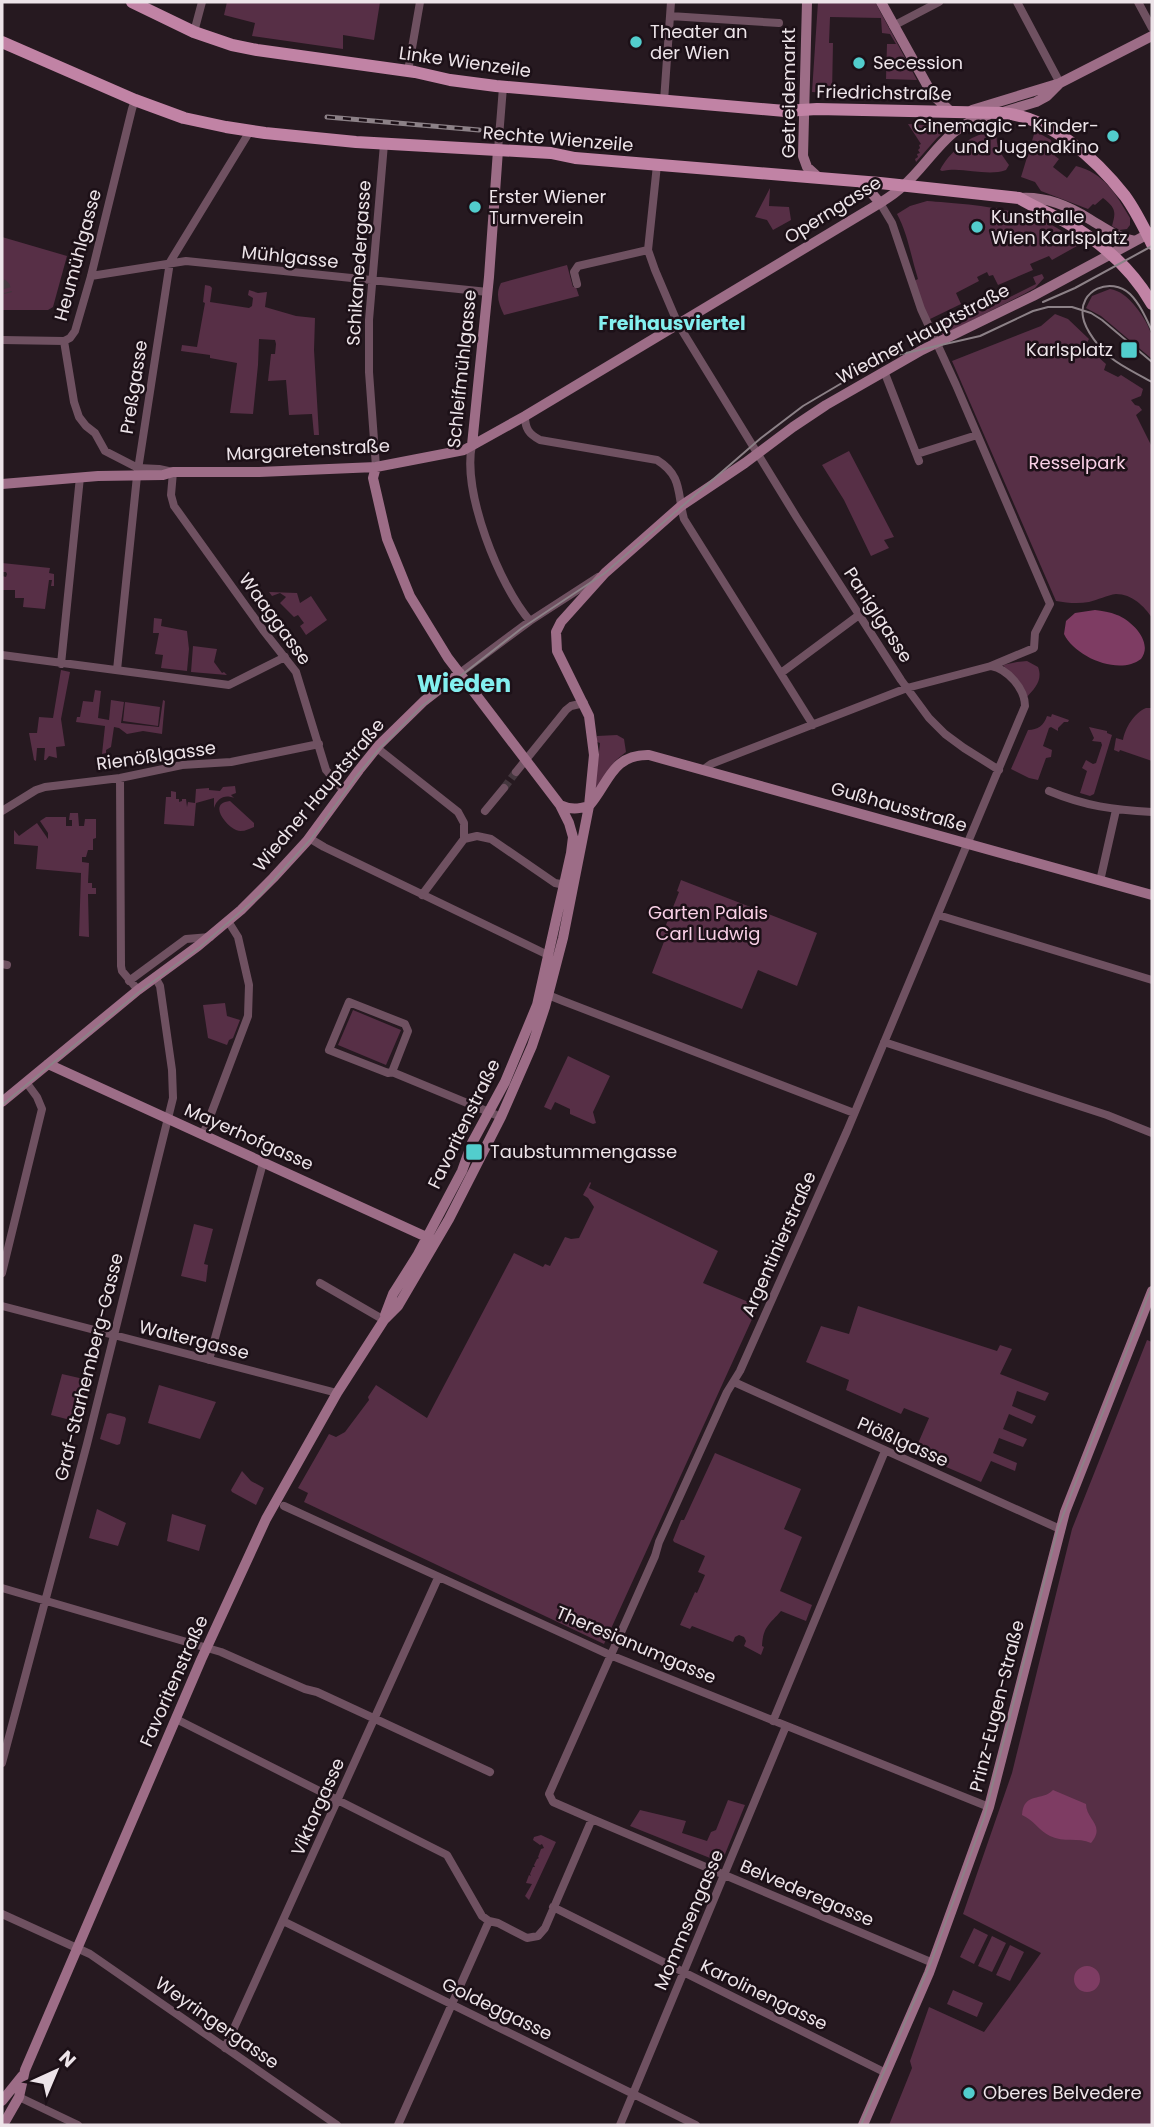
<svg xmlns="http://www.w3.org/2000/svg" width="1154" height="2127" viewBox="0 0 1154 2127" font-family="Poppins,sans-serif">
<style>
.green{fill:#572f46}
.water{fill:#7e3c63}
.lines{fill:none;stroke-linecap:round;stroke-linejoin:round}
.street-tunnel{stroke:#44373e;stroke-width:8;stroke-dasharray:8 4;stroke-linecap:butt}
.street{stroke:#6f5161;stroke-width:8}
.secondary{stroke:#9d6d87;stroke-width:10}
.primary{stroke:#c183a5;stroke-width:12}
.tram{stroke:#8c8187;stroke-width:2}
.rail-casing{stroke:#8c8187;stroke-width:5}
.rail{stroke:#1c1017;stroke-width:2.5;stroke-dasharray:8;stroke-linecap:butt}
.poi-dot{fill:#52cdcd;stroke:#1c1017;stroke-width:2.5}
.labels{text-anchor:middle;stroke-width:5;stroke-linejoin:round;paint-order:stroke}
.poi-label{font-size:18px;fill:#ede4e9;stroke:#1c1017;text-anchor:start}
.street-label{font-size:18px;fill:#ede4e9;stroke:#1c1017}
.park-label{font-size:18px;fill:#f9d0e6;stroke:#1c1017}
.neighbourhood-label{font-size:19px;font-weight:bold;fill:#83efef;stroke:#1c1017}
.district-label{font-size:24px;font-weight:bold;fill:#83efef;stroke:#1c1017}
</style>
<rect width="100%" height="100%" fill="#261920"/>
<path class="green" d="M227 2H380L374 40 343 35V49L252 36 255 23 224 15Z
M818 2H875L917 80 886 79 887 44H896L890 34 882 33 881 18 830 17 829 43H833L832 93 812 92Z
M908 124 950 127 937 138 916 162 915 159 918 157 917 154 920 153 918 150 920 148 919 145 921 144Z
M1035 131 1051 140 1055 156 1059 159 1053 167 1067 178 1076 166C1104 173 1116 194 1130 218V225L1127 229 1119 230 1112 226C1116 212 1116 208 1103 198L1095 205 1093 204 1088 209 1041 191 1035 182 1021 177Z
M986 133 997 134C995 146 1002 155 1009 165L1006 170C986 177 963 166 942 171L940 170C949 153 967 137 986 133Z
M770 188 769 206 789 207 791 220 773 230 767 220 755 217Z
M927 201C967 204 1053 209 1077 246L1052 260 1049 256 1030 264 1033 270 998 285 993 275 989 276 987 272 977 277 979 281 956 293 961 304 928 320 914 281 918 279C911 257 908 234 897 214L910 206Z
M2 237 67 256 53 307 48 310H2Z
M567 265 573 287H576L579 296 504 315C499 305 495 294 501 283Z
M1042 274 1044 278 1035 288 1024 294 943 335 937 330 944 322 966 312 967 314 988 303 986 300 991 298 1004 300 1036 284 1033 277Z
M205 285 210 286 212 288 210 302 249 308 252 306 253 298 248 295 249 290 258 293 267 292 265 307 296 316 315 318 314 350 319 435H314L312 414 289 415 286 380 268 381 271 354H275L276 344 275 340 259 339 258 365 253 414 230 413 237 363 210 358V355L181 351 182 345 197 347 205 303 203 302Z
M1110 289C1128 291 1147 319 1152 336 1154 343 1152 352 1152 359L1101 316 1086 308 1092 296Z
M1055 314 1068 319 1089 339 1085 346 1087 351 1096 355 1106 364 1104 370 1118 377 1121 375 1143 389 1141 396 1131 400 1135 405 1139 406 1142 410 1136 415 1152 447V618C1144 606 1132 594 1116 594 1107 595 1098 600 1089 602 1078 604 1067 603 1056 601L952 361 1041 326Z
M849 451 894 537 884 540 889 548 871 556 844 500 822 465Z
M2 563 50 568 49 573 54 574V586H51L52 580H49L45 609 23 607 24 598H15V590H2V576L6 577 7 574 6 572H2Z
M269 592 297 593 300 603 311 596 327 620 306 635 300 626 304 623 298 615 294 617 280 603 286 597 280 593 272 596Z
M154 618 162 619 161 626 187 631 189 649 187 671 161 668 163 655 155 654 159 633H153Z
M193 646 217 649 214 662 222 673 224 672 227 675 191 672Z
M1027 661 1038 667C1043 680 1035 688 1027 697L1022 687 1003 665 1017 662Z
M61 670 70 672 61 719 65 746 56 747 57 758 49 756 46 760H44L45 748H37L36 761 34 760 29 733H37L39 717 53 718Z
M95 690 101 691 98 718 109 720 111 700 124 702 121 723 159 727 163 700 165 701 162 734 143 731 127 734 119 728 114 727 111 747 106 750V753L102 754 105 726 76 722 77 717H80L83 701 93 702Z
M125 702 160 707 158 726 123 721Z
M1146 708H1152V761L1120 750 1119 752 1114 750 1116 738 1123 740C1125 728 1134 713 1146 708Z
M1052 714 1069 720 1068 722H1064L1058 728V731L1051 727 1049 728 1043 746 1052 750 1051 757 1046 758 1038 780 1029 778 1011 769 1028 730C1038 730 1044 725 1047 716L1051 717Z
M1089 727 1107 731V733L1112 735 1094 794 1090 796 1080 793 1087 771 1082 768 1086 760 1093 764 1096 763 1102 745 1101 742 1092 741 1094 738Z
M617 735 624 739 626 752 615 761 596 793 595 787 600 743 597 742V736Z
M235 786 236 793 231 795 234 798C225 794 217 798 214 808V798L196 803 194 826 164 824 166 797H171V791L176 792V799H179V802L182 801V799H186L187 807 188 802 195 803 196 789 209 788V790L220 791 223 787Z
M230 801 254 823V827C249 829 242 833 236 830 225 825 208 803 230 801Z
M70 813H78L79 826H84L85 819H96V838L93 839V850H88L86 857H82V862L89 863 88 883H92V888H96V894H88L89 937 79 936 81 873 36 869 38 846 14 844V830L19 836 37 823 48 839V833L40 821 46 817H66V826H72V820H69Z
M681 880 817 933 797 986 758 970 742 1009 652 973 665 939 659 937 664 925H666L679 892 677 891Z
M225 1003 227 1016 240 1020 233 1038 229 1040 227 1045 208 1038 203 1005Z
M353 1010 401 1030 386 1065 338 1045Z
M568 1056 610 1076 593 1112 596 1123 593 1124 570 1114V1109L555 1102 551 1110 544 1107Z
M590 1182 591 1183 589 1188 718 1251 703 1283 758 1306 604 1644 304 1502 308 1493 298 1488 329 1434 336 1437 345 1432 369 1400 368 1397 376 1385 427 1418 514 1253 543 1267 545 1264 550 1266 565 1237 571 1239 579 1238 594 1207 588 1198 583 1195Z
M194 1224 213 1229 204 1264 208 1265 206 1282 181 1276Z
M858 1306 997 1351 1000 1345 1012 1349 1000 1374 1049 1393 1045 1401 1017 1391 1012 1406 1036 1416 1032 1424 1009 1414 1003 1429 1027 1439 1023 1447 999 1438 993 1453 1017 1463 1015 1471 991 1461 981 1482 930 1460 932 1455 916 1448 929 1418 904 1408 901 1414 846 1390 849 1380 806 1362 821 1326 849 1334Z
M1147 1340 1152 1342V2125H889L912 2068 910 2061 929 2007 984 2032 1041 1953 963 1914 1012 1773 1072 1529Z
M62 1374 88 1380 78 1422 51 1415Z
M159 1385 216 1402 200 1439 148 1423Z
M110 1413 125 1417 126 1419 120 1444 117 1445 100 1439 107 1414Z
M715 1453 801 1489 784 1529 802 1537 780 1591 812 1605 806 1621 781 1611C770 1624 763 1626 762 1646L764 1647 761 1655 744 1646 746 1641 744 1637 739 1635 735 1637 733 1642 692 1626 690 1629 680 1625 695 1592 697 1593 705 1575 698 1572 705 1556 674 1542 673 1540 681 1520H684Z
M242 1471 251 1481 264 1488 256 1505 232 1492 231 1490Z
M97 1509 126 1523 118 1546 89 1538Z
M172 1514 206 1525 199 1551 167 1541Z
M728 1800 745 1805 723 1859 720 1862 630 1826 640 1810 686 1821 682 1833 707 1841 711 1832 716 1830Z
M541 1835 556 1842 529 1900 525 1896 532 1884 526 1883 529 1875 531 1876 530 1874 533 1867H535L534 1865 537 1859 539 1858 538 1857 541 1849 544 1848 542 1844 540 1845 533 1840 534 1837Z
M974 1928 988 1935 974 1964 960 1957Z
M992 1936 1006 1943 992 1972 978 1966Z
M1010 1945 1024 1952 1010 1981 996 1975Z
M953 1990 983 2003 977 2017 947 2004Z"/>
<path class="water" d="M1095 610C1102 611 1110 612 1117 615 1131 620 1154 642 1141 659 1119 676 1075 657 1064 634L1066 621 1075 613Z
M1053 1790 1086 1804C1086 1820 1106 1825 1091 1843 1078 1837 1064 1843 1050 1836 1039 1831 1034 1820 1022 1815 1024 1791 1042 1802 1053 1790Z
M1074 1979a13 13 0 1 1 26 0a13 13 0 1 1-26 0Z"/>
<g class="lines">
<path class="street-tunnel" d="M2 282 6 286 8 293
M504 788 516 772"/>
<path class="street" d="M1017 2 1060 83
M1138 2 1152 28
M670 16 779 23
M893 26 939 2
M194 32 202 2
M408 71 420 2
M664 101 671 2
M498 150 503 87
M657 165 648 250 655 270 678 324 797 518 901 680 929 718 945 734 964 748 999 770
M91 276 186 261 488 292
M577 284 574 272 578 266 648 250
M2 340 64 341
M64 341 74 402 79 417 86 426 95 433 105 451 138 468 159 469 173 472 171 495 174 506 263 630 296 672 326 770 343 790
M64 341 70 338 75 331 91 276 132 109 135 100
M884 371 919 461
M525 416C525 429 529 434 540 440L657 460C683 476 677 494 684 519L813 725
M472 445C462 492 499 585 530 621
M917 454 977 435
M376 467 369 372V320L384 144
M2 655 229 685 285 657
M61 664 80 477
M117 670 137 476 170 262 250 131
M460 673 530 621 598 577
M781 673 859 615
M377 748 458 812 464 823V839
M704 769 711 764 907 688 991 666 1034 648 1035 633 1050 604 956 385 921 309 892 223 880 203
M516 772 566 710 571 706 584 703
M120 778 121 966 122 971 138 990
M1049 791C1085 806 1114 810 1152 812
M2 811 36 790 45 787 120 778 182 765 231 762 319 744
M485 811 504 788
M309 838 324 847 548 955 549 957
M464 839 477 836 491 839 555 883 560 884 566 880
M1100 881 1116 810
M422 895 464 839
M938 915 1152 980
M2 964 7 965
M129 981 186 939 210 937
M547 991 548 995 563 1001 854 1113
M884 1042 1107 1115 1152 1133
M392 1072 408 1031 405 1024 349 1002 329 1050 388 1073 392 1072 501 1117
M203 1135 248 1016 249 985 238 937 228 921
M2 1273 42 1109 37 1097 26 1082
M320 1283 384 1320
M2 1306 337 1393
M209 1360 263 1163
M734 1382 1060 1529
M284 1506 610 1655 989 1807
M2 1588 221 1652 305 1689 317 1692 490 1772
M176 1719 447 1855 482 1916 489 1921 498 1923 527 1938 538 1936 545 1928 592 1819
M773 1721 885 1451
M2 1763 87 1444 173 1098 172 1070 160 986 155 977
M553 1907 886 2073
M2 1914 90 1954 337 2125
M283 1921 696 2125
M933 1963 592 1819 553 1802 549 1794 655 1556 659 1542 727 1392 740 1371 847 1131 1025 706C1025 689 1008 669 991 666
M225 2048 438 1578
M19 2097 78 2125
M398 2125 489 1921
M620 2125 786 1726"/>
<path class="secondary" d="M807 2 803 156 807 167 819 178
M881 2 932 94 951 112
M972 110 1057 84
M1003 112 1036 102 1047 96 1060 83 1152 36
M858 181 869 190 880 203
M1019 198C1046 196 1069 206 1091 220 1106 229 1118 238 1135 241
M472 445 489 277 498 150
M376 467 373 478 387 539 410 596 448 658 560 805 569 823 573 837 571 853 537 1005 505 1082 472 1143 462 1171 417 1256 393 1294 385 1315
M2 484 98 476 163 475 173 472H259L376 467 464 450 525 416 880 203C888 198 896 193 903 186 931 162 947 124 987 116
M560 805C571 810 578 809 589 806
M589 806C609 783 612 754 649 755L1152 895
M48 1064 433 1240
M2 1102 138 990 198 946 241 910 273 878 307 841 359 770 379 745 424 701 460 673
M2 2101 22 2076
M3 2125 19 2097 25 2070 201 1660 266 1519 337 1393 384 1320 398 1306 449 1219 501 1117 532 1046 545 1007 563 938 589 806 594 755 589 716 557 651 556 632 561 622 605 573 681 506 745 463 793 427 826 405 922 350 1033 296 1152 232
M863 2125 929 1973 989 1807 1065 1512 1152 1291"/>
<path class="primary" d="M132 2 194 32 232 45 257 50 415 72 450 80 496 86 785 111 817 109 1001 113C1048 115 1097 160 1125 196 1136 211 1144 228 1152 244
M2 42 135 100 184 118 226 127 265 133 356 142 551 153 575 158 880 183 1019 198C1034 207 1049 213 1064 221 1100 241 1132 269 1152 304"/>
<path class="tram" d="M1043 302 1075 288 1152 246
M1152 331C1146 318 1140 304 1130 294 1111 276 1078 290 1083 317 1085 330 1100 349 1110 357 1122 367 1138 374 1152 382
M2 1105 139 992 200 947 260 895 311 839 356 777 379 749 422 706 522 628 605 573 761 438 803 406 869 367 893 356 980 336 1033 311 1048 307H1072L1091 313 1102 320 1152 362
M861 2125 931 1962 984 1818 1058 1528 1152 1286"/>
<g class="rail-casing">
<path id="rail" d="M327 117 479 130"/>
</g>
<use href="#rail" class="rail"/>
</g>
<g class="poi-dot">
<circle cx="636" cy="42" r="7"/>
<circle cx="859" cy="63" r="7"/>
<circle cx="1113" cy="136" r="7"/>
<circle cx="475" cy="207" r="7"/>
<circle cx="977" cy="227" r="7"/>
<rect x="1120" y="341" width="18" height="18" rx="3.5"/>
<rect x="465" y="1143" width="18" height="18" rx="3.5"/>
<circle cx="969" cy="2093" r="7"/>
</g>
<g class="labels">
<g class="poi-label">
<text x="650" y="38">Theater an<tspan x="650" dy="21">der Wien</tspan></text>
<text x="873" y="69">Secession</text>
<text x="1099" y="132" text-anchor="end">Cinemagic - Kinder-<tspan x="1099" dy="21">und Jugendkino</tspan></text>
<text x="489" y="203">Erster Wiener<tspan x="489" dy="21">Turnverein</tspan></text>
<text x="991" y="223">Kunsthalle<tspan x="991" dy="21">Wien Karlsplatz</tspan></text>
<text x="1113" y="356" text-anchor="end">Karlsplatz</text>
<text x="490" y="1158">Taubstummengasse</text>
<text x="983" y="2099">Oberes Belvedere</text>
</g>
<g class="street-label">
<text transform="translate(465 62) rotate(8)" y="6">Linke Wienzeile</text>
<text transform="translate(789 93) rotate(-90)" y="6">Getreidemarkt</text>
<text transform="translate(884 93) rotate(1)" y="6">Friedrichstraße</text>
<text transform="translate(558 139) rotate(5)" y="6">Rechte Wienzeile</text>
<text transform="translate(833 210) rotate(-32)" y="6">Operngasse</text>
<text transform="translate(78 255) rotate(-75)" y="6">Heumühlgasse</text>
<text transform="translate(290 257) rotate(6)" y="6">Mühlgasse</text>
<text transform="translate(359 263) rotate(-86)" y="6">Schikanedergasse</text>
<text transform="translate(923 334) rotate(-28)" y="6">Wiedner Hauptstraße</text>
<text transform="translate(462 369) rotate(-84)" y="6">Schleifmühlgasse</text>
<text transform="translate(134 387) rotate(-81)" y="6">Preßgasse</text>
<text transform="translate(308 450) rotate(-3)" y="6">Margaretenstraße</text>
<text transform="translate(878 615) rotate(57)" y="6">Paniglgasse</text>
<text transform="translate(275 619) rotate(54)" y="6">Waaggasse</text>
<text transform="translate(156 756) rotate(-8)" y="6">Rienößlgasse</text>
<text transform="translate(319 795) rotate(-50)" y="6">Wiedner Hauptstraße</text>
<text transform="translate(899 807) rotate(16)" y="6">Gußhausstraße</text>
<text transform="translate(464 1124) rotate(-64)" y="6">Favoritenstraße</text>
<text transform="translate(249 1137) rotate(24)" y="6">Mayerhofgasse</text>
<text transform="translate(779 1244) rotate(-66)" y="6">Argentinierstraße</text>
<text transform="translate(194 1340) rotate(14)" y="6">Waltergasse</text>
<text transform="translate(89 1367) rotate(-76)" y="6">Graf-Starhemberg-Gasse</text>
<text transform="translate(903 1442) rotate(24)" y="6">Plößlgasse</text>
<text transform="translate(636 1645) rotate(23)" y="6">Theresianumgasse</text>
<text transform="translate(174 1681) rotate(-66)" y="6">Favoritenstraße</text>
<text transform="translate(997 1706) rotate(-76)" y="6">Prinz-Eugen-Straße</text>
<text transform="translate(318 1807) rotate(-66)" y="6">Viktorgasse</text>
<text transform="translate(807 1893) rotate(23)" y="6">Belvederegasse</text>
<text transform="translate(689 1920) rotate(-67)" y="6">Mommsengasse</text>
<text transform="translate(764 1995) rotate(26)" y="6">Karolinengasse</text>
<text transform="translate(497 2009) rotate(26)" y="6">Goldeggasse</text>
<text transform="translate(217 2023) rotate(35)" y="6">Weyringergasse</text>
</g>
<g class="park-label">
<text x="1077" y="469">Resselpark</text>
<text x="708" y="919">Garten Palais<tspan x="708" dy="21">Carl Ludwig</tspan></text>
</g>
<g class="neighbourhood-label">
<text x="672" y="330">Freihausviertel</text>
</g>
<g class="district-label">
<text x="464" y="692">Wieden</text>
</g>
</g>
<rect width="1154" height="2127" fill="none" stroke="#ede4e9" stroke-width="7"/>
<g transform="translate(56 2071) rotate(44)" stroke="#1c1017" stroke-width="5" paint-order="stroke">
<path d="M0-5L12 26L0 18L-12 26Z" fill="#ede4e9"/>
<text y="-10" font-size="19" font-weight="bold" text-anchor="middle" fill="#ede4e9">N</text>
</g>
</svg>
